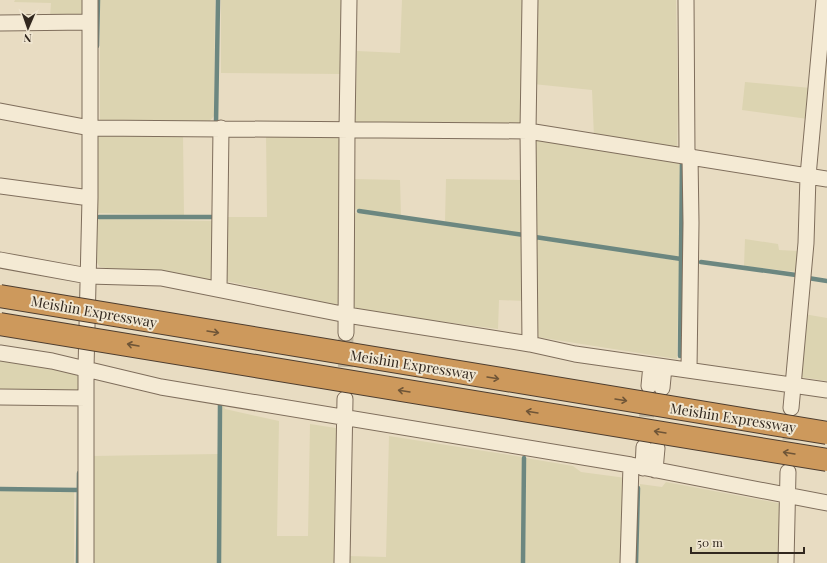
<svg xmlns="http://www.w3.org/2000/svg" width="827" height="563" viewBox="0 0 827 563" font-family="'Playfair Display',serif">
<style>
.farmland{fill:#dcd4b1}
.lines{fill:none;stroke-linecap:round;stroke-linejoin:round}
.stream{stroke:#6c8780;stroke-width:4.5}
.minor-tunnel{stroke:#c3b8a1;stroke-width:15;stroke-dasharray:15 8;stroke-linecap:butt}
.minor-casing{stroke:#7f6e5c;stroke-width:17}
.minor{stroke:#f4ead4;stroke-width:15}
.highway-bridge-casing{stroke:#4d3d2f;stroke-width:24;stroke-linecap:butt}
.highway-bridge{stroke:#cd995c;stroke-width:22}
.oneway{stroke:#6f5537}
.labels{text-anchor:middle;stroke-width:4;stroke-linejoin:round;paint-order:stroke}
.street-label{font-size:14px;fill:#31271e;stroke:#f0e6d1}
</style>
<rect width="100%" height="100%" fill="#e8dcc2"/>
<path class="farmland" d="M15 0H84V12L79 17 50 16 51 3 14 2Z
M100 0H215L214 116 208 123 100 122Z
M221 0H344L342 74 221 73Z
M402 0H524L522 125H355L357 51 400 53Z
M536 0H676L678 104 677 151 594 137 592 90 533 84Z
M745 82 811 88 808 119 742 110Z
M102 133 183 135 184 215 97 213 96 139Z
M266 133H337L342 137 341 299 336 305 226 281 225 217H267Z
M538 139 680 159 679 258 534 235 533 145Z
M353 179 400 180 401 216 353 209Z
M446 179 524 180V234L445 222Z
M351 212 524 236V301L499 300 498 329 352 310Z
M96 219 215 221 214 277 211 281 169 272 114 269 100 267 95 260Z
M537 238 679 261 677 359 537 337Z
M745 239 778 244 779 250 798 251 797 272 744 266Z
M804 314 827 318V381L800 377Z
M0 359 39 366 79 375V393H0Z
M221 406H224L225 409 279 421 277 536H308L310 424 336 428 340 431 338 563H220Z
M389 436 522 457V563H347V556L386 557Z
M218 454V563H92V456Z
M526 458 573 466 581 472 626 478 623 563H525Z
M666 482 783 504 781 563H638L640 484 662 487Z
M0 490 74 491V563H0Z"/>
<g class="lines">
<path class="stream" d="M97 46 98 0
M216 123 218 0
M359 211 524 235
M99 217H216
M535 240V237L681 259
M701 262 796 275
M808 278 827 281
M680 356 682 159
M0 489 78 490
M78 563 79 473
M219 563 220 405
M523 563 524 458
M636 563 638 488"/>
<path class="minor-tunnel" d="M345 390 346 333
M645 440 648 394
M789 463 791 417"/>
<g class="minor-casing">
<path id="minor" d="M686 0 687 152 690 156 691 223 689 370
M0 23 90 22
M0 111 90 128 528 131 827 179
M0 186 90 198
M0 260 88 276 161 278 347 315 530 344 575 354 827 390
M219 289 221 128
M346 333 347 130 349 0
M530 344 528 131 530 0
M0 353 52 361 161 387 631 465 827 503
M649 386 651 365
M662 388 664 367
M0 397 86 398
M791 408 806 243 808 176 824 0
M643 468 644 447
M655 470 657 448
M86 563V369L90 198V0
M342 563 345 399
M628 563 631 465
M786 563 788 472"/>
</g>
<use href="#minor" class="minor"/>
<g class="highway-bridge-casing">
<path id="highway-bridge" d="M0 296 827 433
M0 324 827 460"/>
</g>
<use href="#highway-bridge" class="highway-bridge"/>
</g>
<defs><path id="oneway-shaft" d="M-6 0H5M1.5-3L5.5 0L1.5 3" fill="none" stroke-width="1.6" stroke-linecap="round" stroke-linejoin="round"/></defs>
<g class="oneway">
<use href="#oneway-shaft" transform="translate(213 332) rotate(9)"/>
<use href="#oneway-shaft" transform="translate(133 345) rotate(-170)"/>
<use href="#oneway-shaft" transform="translate(493 378) rotate(9)"/>
<use href="#oneway-shaft" transform="translate(404 391) rotate(-171)"/>
<use href="#oneway-shaft" transform="translate(621 400) rotate(9)"/>
<use href="#oneway-shaft" transform="translate(532 412) rotate(-171)"/>
<use href="#oneway-shaft" transform="translate(660 432) rotate(-171)"/>
<use href="#oneway-shaft" transform="translate(789 453) rotate(-171)"/>
</g>
<g class="labels">
<g class="street-label">
<text transform="translate(94 312) rotate(10)" y="5">Meishin Expressway</text>
<text transform="translate(413 365) rotate(9)" y="5">Meishin Expressway</text>
<text transform="translate(733 418) rotate(9)" y="5">Meishin Expressway</text>
</g>
</g>
<g transform="translate(28 28) rotate(182)" stroke="#f0e6d1" stroke-width="3" paint-order="stroke">
<path d="M0-3L7 15L0 10L-7 15Z" fill="#31271e"/>
<text y="-6" font-size="11" font-weight="bold" text-anchor="middle" fill="#31271e">N</text>
</g>
<path d="M691 547v6h113v-6" fill="none" stroke="#31271e" stroke-width="2"/>
<text x="697" y="547" font-size="12" fill="#31271e" stroke="#f0e6d1" stroke-width="3" paint-order="stroke">50 m</text>
</svg>
